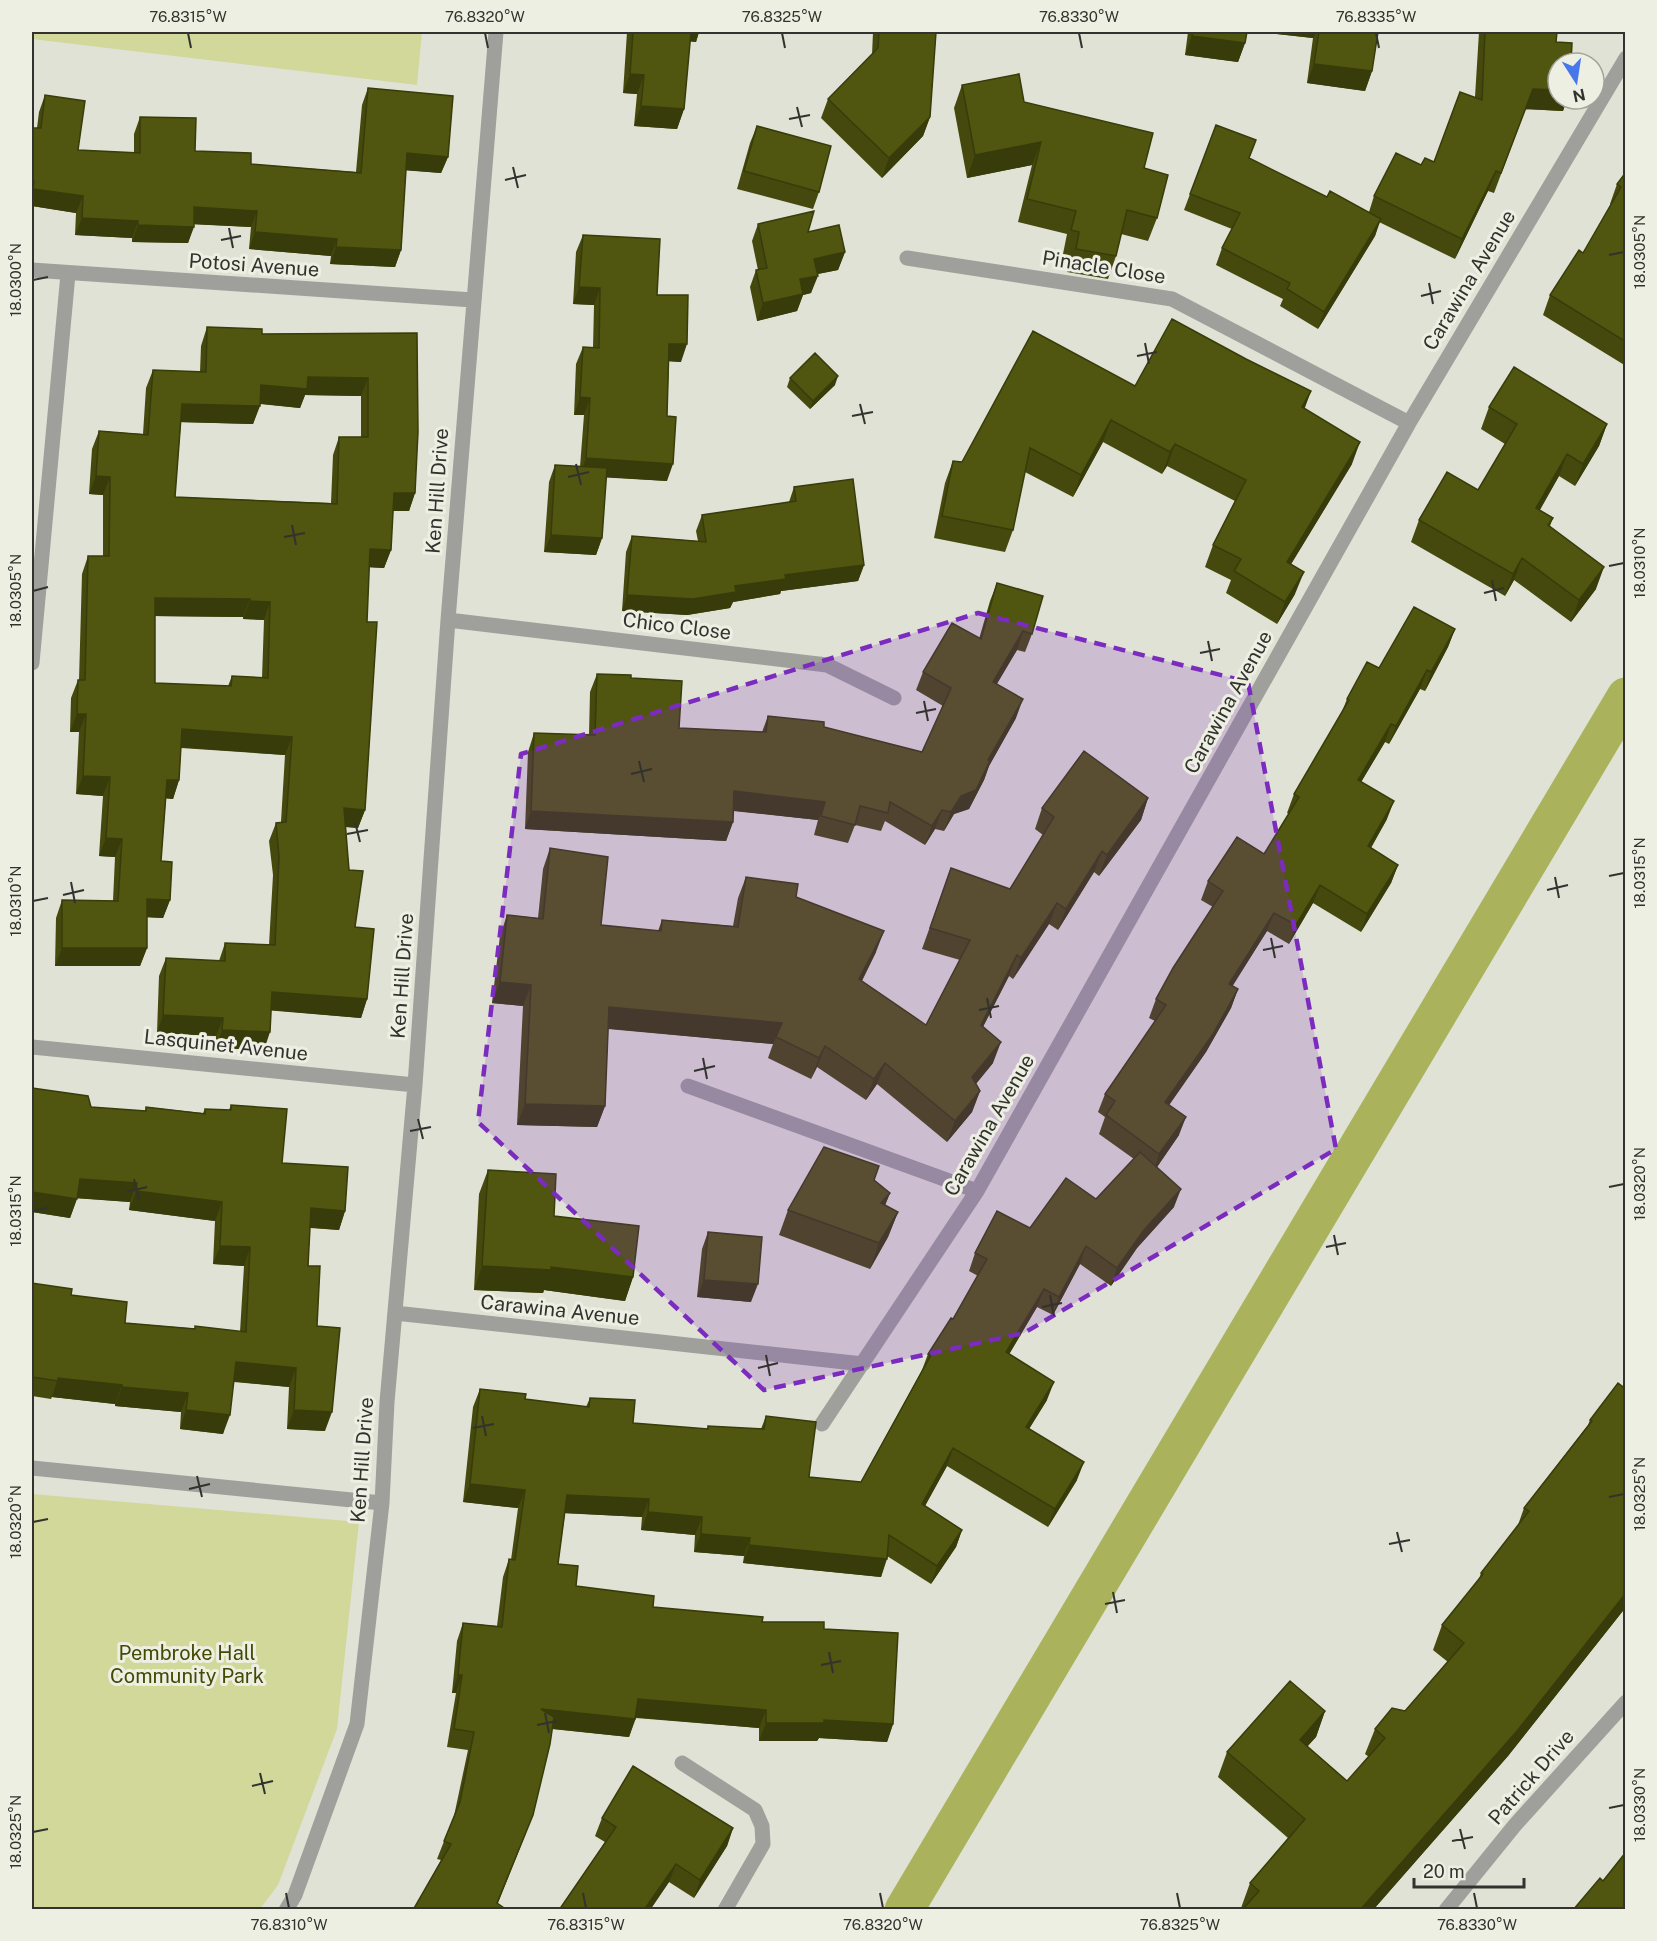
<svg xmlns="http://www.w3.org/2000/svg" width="1657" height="1941" viewBox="0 0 1657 1941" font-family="'Public Sans',sans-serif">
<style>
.green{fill:#d1d899}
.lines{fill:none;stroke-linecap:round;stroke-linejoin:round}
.canal{stroke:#aab35c;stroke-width:39}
.street{stroke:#9fa09b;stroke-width:15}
.wall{fill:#45490d;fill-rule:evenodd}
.shaded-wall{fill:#383c0a}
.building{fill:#50550f;stroke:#383c0a;stroke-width:1.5;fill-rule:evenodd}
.marked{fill:#7b2cbf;fill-opacity:0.2;stroke:#7b2cbf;stroke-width:4.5;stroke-dasharray:12 8;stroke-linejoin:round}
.ticks{fill:none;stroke:#32322e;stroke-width:2}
.labels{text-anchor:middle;stroke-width:6;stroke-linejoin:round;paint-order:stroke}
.street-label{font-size:20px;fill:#32322e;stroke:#eeefe3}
.park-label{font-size:20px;fill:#444904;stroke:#eeefe3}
.neatline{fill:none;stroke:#32322e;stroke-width:2}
.ticks-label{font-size:15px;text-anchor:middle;fill:#32322e}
</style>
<rect width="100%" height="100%" fill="#e0e2d6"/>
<path class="green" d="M32 32H422L417 85 32 39Z
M32 1494 359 1522 337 1729 278 1885 260 1909H32Z"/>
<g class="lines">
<path class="canal" d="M904 1910 1626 697"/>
<path class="street" d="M907 258 1172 299 1409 423
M32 270 473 300
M448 620 827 665 894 698
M32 663 68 274
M32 1047 415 1085
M688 1086 977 1191
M395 1313 863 1364
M822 1424 977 1191 1409 423 1626 58
M32 1468 382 1503
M682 1763 755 1810 762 1826 763 1844 725 1910
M286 1910 295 1895 357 1724 382 1503 387 1402 415 1085 448 620 496 32
M1446 1910 1515 1825 1626 1702"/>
</g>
<path class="wall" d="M627 32H699L696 42 690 41 684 109 677 129 634 126 637 94 623 93Z
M873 32H936L930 117 923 136 882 178 821 118 828 99 872 55Z
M1188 32H1247L1245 43 1238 62 1185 55Z
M1260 32H1378L1372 71 1365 91 1307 83 1313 38Z
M1479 32H1557L1556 42 1558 99H1567L1563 111 1525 109 1494 193 1488 191 1455 259 1379 222 1375 236 1318 329 1280 306 1283 299 1216 265 1222 248 1232 229 1184 210 1216 125 1249 158 1327 197 1369 212 1374 196 1421 165 1434 162 1475 97Z
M962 85 1024 102 1144 168 1157 218 1148 241 1121 234 1116 256 1108 279 1067 272 1071 256 1063 254 1067 234 1018 222 1032 165 967 178 954 108Z
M368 88 448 157 441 173 406 170 401 250 395 267 330 264 331 256 249 249 251 227 194 224 188 243 132 242V238L75 235 76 213 32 206V128H37L39 112 45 95 78 150 134 153V134L140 117 195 151 251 164 356 172 362 105Z
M757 126 819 192 813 209 737 189 750 143Z
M1626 172V366L1543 315 1550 295 1583 253 1611 204H1610L1617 184Z
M758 224 808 232 845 252 838 270 817 274 811 293 803 295 797 311 757 321 750 287 756 270H758L752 241Z
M583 235 657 295 681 362 669 361 667 416V481L606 477 602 538 596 555 544 552 549 482 555 465 580 467 584 415H574L576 364 583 347 593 348 594 305 573 304 576 252Z
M207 327 262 334 417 333 415 493 409 511H393L391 550 384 568 369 567 367 622 365 810 358 828 345 827 355 927 367 999 361 1018 271 1010 264 1050 216 1048V1036L157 1033 159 976 166 958 219 961 225 943 269 945 273 875 269 841 276 823 281 822 285 755 181 748 179 780 173 799 166 798 161 861 170 900 163 918 147 917V948L140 966H55L56 918 62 900 113 901 115 857 99 856 103 796 76 794 79 732H70L71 698 78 680H79L82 574 88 556H103V495L89 494 92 449 99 431 143 434 146 388 153 370 200 372 201 346ZM305 395 361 396V437H339L333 455 331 503 175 497 181 422 253 424 260 404 300 408ZM155 616 243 617V619L264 620 262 678 232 676 228 686 155 683Z
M1246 359 1311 391 1304 408 1352 464 1291 564 1295 594 1277 624 1226 593 1231 580 1205 567 1213 545 1235 501 1167 466 1162 474 1103 442 1073 497 1025 472 1013 530 1005 552 934 538 945 483 953 461 962 462 1135 386Z
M790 378 835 385 810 409 787 387Z
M1489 407 1607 424 1599 446 1575 486 1559 476 1540 510 1553 518 1550 526 1596 589 1571 622 1514 580 1505 596 1411 542 1419 520 1478 490 1505 444 1481 429Z
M794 487 864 565 858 581 781 591 780 594 733 602 730 608 687 615 622 611 626 552 632 536 698 541 696 531 702 515 789 502Z
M997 583 1032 634 1025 652 1017 650 996 684 1016 718 989 766 984 780 969 809 954 814 944 831 935 829 925 845 885 821 881 831 855 825 848 843 814 835 818 820 733 811V822L726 841 525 829 528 752 534 733 589 735 590 692 597 674 631 678 679 728 762 732 768 716 824 727 922 752 943 706 916 690 923 672 979 639 990 601Z
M1455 629 1448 647 1425 691 1420 689 1389 744 1385 742 1361 782 1387 819 1371 848 1398 865 1391 883 1361 932 1313 903 1289 944 1267 931 1232 986 1238 989 1231 1008 1206 1052 1169 1105 1179 1135 1157 1167 1174 1207 1137 1248 1111 1286 1080 1264 1053 1315 1037 1307 1009 1354 1047 1400 1029 1429 1077 1480 1048 1527 947 1466 925 1506 962 1530 956 1547 931 1584 887 1556 881 1577 743 1563 744 1556 694 1552 695 1535 641 1530 642 1517 565 1513 558 1564 576 1586 653 1607 762 1622 824 1629 893 1724 887 1742 819 1738 817 1741H759V1728L636 1718 629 1737 552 1729 526 1833 498 1903 413 1910 441 1860 437 1859 454 1816 468 1750 447 1747 456 1693H452L457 1641 463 1623 497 1626 503 1577 509 1559 511 1560 518 1508 463 1502 473 1407 480 1389 525 1399 586 1407 590 1398 633 1423 707 1429 708 1426 761 1429 766 1416 809 1477 861 1482 922 1370 928 1354 953 1319 978 1276 969 1271 975 1253 1096 1199 1134 1159 1099 1134 1105 1117 1098 1112 1105 1094 1155 1021 1149 1018 1156 999 1213 907 1201 900 1208 881 1264 854 1289 814 1287 813 1294 794 1341 714 1347 699 1379 668Z
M1148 798 1141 820 1099 876 1094 872 1058 930 1049 924 1013 979 1009 976 983 1027 993 1063 976 1084 980 1091 972 1112 947 1142 877 1084 866 1100 817 1067 811 1079 768 1058 773 1044 608 1029 605 1106 597 1127 517 1125 523 1006 492 1003 500 936 507 915 538 918 543 869 550 848 601 925 658 931 662 920 733 926 738 898 746 877 796 897 876 952 862 981 926 1025 960 960 922 949 951 868 1010 889 1043 835 1035 829 1042 808Z
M32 1088 91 1107 145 1111 146 1107 203 1113 205 1109 229 1110 231 1105 282 1163 345 1211 339 1230 310 1228 308 1266 317 1326 325 1431 287 1429 289 1387 234 1382 223 1434 180 1429 181 1412 115 1406V1404L52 1397 51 1399 32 1396V1283L71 1295 125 1323 240 1332 244 1266 213 1264 215 1221 129 1210 130 1202 77 1198 70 1218 32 1212Z
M488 1170 554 1216 633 1277 625 1301 544 1290 543 1293 474 1290 479 1194Z
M874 1180 890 1193 885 1205 898 1212 888 1237 870 1269 779 1235 788 1210Z
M708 1232 751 1302 697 1297 702 1249Z
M1626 1389V1607L1508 1756 1373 1910H1242L1241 1908 1250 1883 1288 1838 1218 1777 1227 1752 1325 1711 1316 1737 1307 1746 1347 1781 1369 1757 1365 1754 1375 1729 1405 1711 1448 1662 1433 1650 1442 1625 1479 1579 1481 1573 1518 1525 1524 1508 1588 1425 1590 1420Z
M602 1818 733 1828 727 1846 694 1898 669 1882 650 1910H559L605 1842 595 1836Z"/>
<path class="shaded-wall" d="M688 32H699L696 42 685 41Z
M1260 32H1316L1313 38Z
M1192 36 1245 43 1238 62 1185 55Z
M1314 64 1372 71 1365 91 1307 83Z
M630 74 644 75 637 94 623 93Z
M1533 89 1558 90V99H1567L1563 111 1525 109 1494 193Z
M641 106 684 109 677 129 634 126Z
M930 117 923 136 882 178 889 158Z
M1041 142 1032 165 967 178 975 155Z
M407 153 448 157 441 173 401 170Z
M1496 171 1488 191 1455 259 1462 239Z
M33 189 83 196 76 213 32 206V193Z
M194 207 257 211 251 227 188 224Z
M82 218 138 221 132 238 75 235Z
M1381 219 1375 236 1318 329 1324 312Z
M138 225 194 227 188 243 132 242Z
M255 232 337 239 331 256 249 249Z
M336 247 401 250 395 267 330 264Z
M845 252 838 270 808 276 814 259Z
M818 276 811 293 803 295 797 311 757 321 763 303 800 279Z
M579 287 600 288 594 305 573 304Z
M669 344H687L681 362 663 361Z
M838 376 835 385 810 409 813 401Z
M308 377 368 378 361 396 305 395 300 408 254 403 261 385Z
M1311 391 1303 413 1302 407Z
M580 397 590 398 584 415H574Z
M182 404 260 406 253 424 175 422Z
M1111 420 1103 442 1073 497 1081 475Z
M1607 424 1599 446 1575 486 1583 464Z
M1360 442 1352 464 1279 584 1287 562Z
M1175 444 1167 466 1162 474 1170 452Z
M1567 454 1559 476 1528 530 1536 508Z
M586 458 673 464 667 481 580 476Z
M96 476 110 477 103 495 89 494Z
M394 493H415L409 511H388Z
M551 535 602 538 596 555 544 552Z
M370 549 391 550 384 568 363 567Z
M1522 558 1514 580 1505 596 1513 574Z
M864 565 858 581 781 591 780 594 733 602 730 608 687 615 622 611 627 595 735 586 785 575Z
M1604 567 1596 589 1571 622 1579 600Z
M1304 572 1295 594 1277 624 1285 602Z
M155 598 250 599 243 617 149 616Z
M250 601 270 602 264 620 243 619Z
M1455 629 1448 647 1425 691 1431 672Z
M1023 631 1017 650 987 701 993 682Z
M1427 670 1420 689 1389 744 1396 726Z
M1023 699 1016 718 989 766 984 780 969 809 954 814 944 831 951 812 961 796 988 760Z
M77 714H86L79 732H70Z
M1391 724 1385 742 1351 799 1358 780Z
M182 729 292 737 285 755 176 747Z
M83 776 110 777 103 796 76 794Z
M167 780H179L173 799 160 798Z
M734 791 825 802 818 820 727 810Z
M1148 798 1141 820 1099 876 1107 855Z
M1394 801 1387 819 1361 865 1368 846Z
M344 808 365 810 358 828 337 826Z
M942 810 935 829 925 845 932 826Z
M531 811 733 822 726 841 525 829Z
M106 838 122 839 115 857 99 856Z
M1102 851 1094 872 1058 930 1066 909Z
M1398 865 1391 883 1361 932 1367 914Z
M1320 885 1313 903 1289 944 1296 925Z
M147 899 170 900 163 918 141 917Z
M1057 903 1049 924 1013 979 1021 958Z
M1274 913 1267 931 1222 1003 1229 984Z
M884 931 876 952 852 1000 859 979Z
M62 948H147L140 966H55Z
M1017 955 1009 976 973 1046 981 1025Z
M500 982 531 985 523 1006 492 1003Z
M1238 989 1231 1008 1206 1052 1158 1121 1165 1102Z
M272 992 367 999 361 1018 265 1010Z
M609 1007 782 1023 773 1044 602 1028Z
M163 1015 223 1018 216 1036 157 1033Z
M222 1030 270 1032 264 1050 216 1048Z
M1001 1042 993 1063 964 1098 972 1077Z
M825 1046 817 1067 811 1079 819 1058Z
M885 1063 877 1084 866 1100 874 1079Z
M980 1091 972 1112 947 1142 955 1121Z
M525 1104 605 1106 597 1127 517 1125Z
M1186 1117 1179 1135 1153 1173 1159 1154Z
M80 1179 137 1183 130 1202 73 1198Z
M1181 1189 1174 1207 1137 1248 1111 1286 1117 1268 1144 1230Z
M136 1191 222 1202 215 1221 129 1210Z
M32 1192 77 1199 70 1218 32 1212Z
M890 1193 880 1218 881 1203Z
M311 1208 345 1211 339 1230 304 1227Z
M898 1212 888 1237 870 1269 879 1243Z
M220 1246 250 1247 244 1266 213 1264Z
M1086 1246 1080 1264 1053 1315 1059 1297Z
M482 1266 551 1267 633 1277 625 1301 544 1290 543 1293 474 1290Z
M704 1280 758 1284 751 1302 697 1297Z
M1044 1289 1037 1307 1000 1370 1006 1352Z
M236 1362 296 1368 289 1387 229 1381Z
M58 1378 122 1385 115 1404 52 1397Z
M1054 1382 1047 1400 1019 1445 1026 1427Z
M122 1387 188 1393 181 1412 115 1406Z
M186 1410 230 1415 223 1434 180 1429Z
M294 1410 332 1412 325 1431 287 1429Z
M953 1448 947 1466 916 1522 922 1504Z
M1084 1462 1077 1480 1048 1527 1055 1509Z
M470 1484 525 1490 518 1508 463 1502Z
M567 1495 649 1499 642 1517 561 1513Z
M648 1512 702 1517 695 1535 641 1530Z
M962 1530 956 1547 931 1584 937 1566Z
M701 1534 750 1538 744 1556 694 1552Z
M749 1545 887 1559 881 1577 743 1563Z
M1626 1593V1607L1508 1756 1373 1910H1360Z
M458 1675H462L456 1693H452Z
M638 1699 766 1710 759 1728 631 1717Z
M541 1709 635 1719 629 1737 535 1727Z
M1325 1711 1316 1737 1291 1765 1300 1740Z
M824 1720 893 1724 887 1742 819 1738 817 1741H759L766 1723Z
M733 1828 727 1846 694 1898 700 1880Z
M676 1864 669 1882 650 1910H644Z"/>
<path class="building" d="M633 32H691L684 109 641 106 644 75 630 74Z
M879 32H936L930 117 889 158 828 99 878 48Z
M1193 32H1247L1245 43 1192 36Z
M1319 32H1378L1372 71 1314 64Z
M1485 32H1557L1556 42 1572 43 1571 63H1558V90L1533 89 1501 173 1496 171 1462 239 1374 196 1396 153 1421 165 1425 158 1434 162 1460 92 1482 100Z
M1019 74 1024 102 1153 133 1144 168 1168 175 1157 218 1127 210 1116 256 1076 249 1079 232 1071 230 1076 211 1027 199 1041 142 975 155 962 85Z
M368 88 453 96 448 157 407 153 401 250 336 247 337 239 255 232 257 211 194 207V227L138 225V221L82 218 83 196 33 189 34 181 32 180V128H41L45 95 85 101 78 150 140 153V117L196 118 195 151 251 153V164L361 173Z
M1216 125 1256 140 1249 158 1327 197 1330 191 1381 219 1324 312 1287 289 1290 283 1222 248 1240 213 1190 194Z
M757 126 831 146 819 192 744 171Z
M1626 172V342L1550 295 1579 250 1583 253 1621 187 1617 184Z
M814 211 808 232 839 225 845 252 814 259 818 276 800 279 803 294 763 303 756 270 767 268 758 224Z
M583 235 660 239 657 295H688L687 344H669L667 416 676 417 673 464 586 458 590 398 580 397 583 347 599 348 600 288 579 287Z
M1172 319 1246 359 1311 391 1302 407 1360 442 1287 562 1304 572 1285 602 1234 571 1241 559 1213 545 1246 480 1175 444 1170 452 1111 420 1081 475 1030 448 1013 530 942 516 953 461 962 462 1033 331 1135 386Z
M207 327 262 329V334L417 333 418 432 415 493H394L391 550 370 549 367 622H377L365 810 344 808 349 870 363 871 355 927 374 929 367 999 272 992 270 1032 222 1030 223 1018 163 1015 166 958 225 961V943L275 945 279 857 276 823 286 822 292 737 182 729 179 780H167L161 861 172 862 170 900 147 899V948H62V900L118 901 122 839 106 838 110 777 83 776 86 714H77L78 680H85L88 556H109L110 477 96 476 99 431 148 435 153 370 206 372ZM308 377 368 378V437H339L337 504 175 497 182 404 260 406 261 385 307 389ZM155 598 250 599V601L270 602 268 678 232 676 231 686 155 683Z
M815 353 838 376 813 401 790 378Z
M1514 367 1607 424 1583 464 1567 454 1536 508 1553 518 1548 525 1604 567 1579 600 1522 558 1513 574 1419 520 1447 472 1478 490 1517 424 1489 407Z
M555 465 607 468 602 538 551 535Z
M853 479 864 565 785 575 786 579 735 586 736 592 693 599 627 595 632 536 706 542 702 515 796 501 794 487Z
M997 583 1043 596 1032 634 1023 631 993 682 1023 699 988 760 990 761 976 790 961 796 951 812 942 810 932 826 890 802 888 813 860 806 855 825 821 816 825 802 734 791 733 822 531 811 534 733 595 735 597 674 631 675V678L682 681 679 728 766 732 768 716 824 722V727L922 752 951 688 923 672 952 623 981 639Z
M1414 607 1455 629 1431 672 1427 670 1396 726 1391 724 1358 780 1394 801 1368 846 1398 865 1367 914 1320 885 1296 925 1274 913 1229 984 1238 989 1213 1034 1165 1102 1186 1117 1159 1154 1106 1115 1115 1101 1105 1094 1166 1005 1156 999 1173 968 1223 891 1208 881 1237 837 1264 854 1299 797 1294 794 1349 700 1347 699 1367 662 1379 668Z
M1084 751 1148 798 1107 855 1102 851 1066 909 1057 903 1021 958 1017 955 981 1025 1001 1042 972 1077 980 1091 955 1121 885 1063 874 1079 825 1046 819 1058 776 1037 782 1023 609 1007 605 1106 525 1104 531 985 500 982 507 915 543 919 550 848 608 857 601 925 661 931 662 920 738 927 746 877 798 884 796 897 884 931 859 979 926 1025 970 940 930 928 951 868 1010 889 1054 817 1042 808Z
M32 1088 88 1096 91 1107 146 1111V1107L205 1114V1109L231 1110V1105L287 1109 282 1163 348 1167 345 1211 311 1208 308 1266H320L317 1326 340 1328 332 1412 294 1410 296 1368 236 1362 230 1415 186 1410 188 1393 122 1387V1385L58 1378V1381L32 1377V1283L72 1289 71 1295 127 1302 125 1323 195 1329V1326L246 1332 250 1247 220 1246 222 1202 136 1191 137 1183 80 1179 77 1199 32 1192Z
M824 1147 879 1166 874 1180 890 1193 881 1203 898 1212 879 1243 788 1210Z
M1140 1152 1181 1189 1144 1230 1117 1268 1086 1246 1059 1297 1044 1289 1006 1352 1054 1382 1026 1427 1084 1462 1055 1509 953 1448 922 1504 962 1530 937 1566 889 1535 887 1559 749 1545 750 1538 701 1534 702 1517 648 1512 649 1499 567 1495 558 1564 578 1566 576 1586 654 1596 653 1607 763 1617 762 1622H824V1629L898 1633 893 1724 824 1720V1723H766V1710L638 1699 635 1719 541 1709 554 1717 550 1744 533 1815 497 1903 507 1910H413L451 1844 444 1841 460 1802 474 1732 454 1729 462 1675H458L463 1623 502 1627 509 1559 515 1560 525 1490 470 1484 480 1389 526 1394 525 1399 589 1407 590 1398 635 1400 633 1423 708 1429V1426L764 1429 766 1416 816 1422 809 1477 861 1482 931 1355 928 1354 951 1318 953 1319 987 1259 975 1253 997 1211 1030 1228 1066 1178 1096 1199Z
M488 1170 556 1174 554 1216 639 1226 633 1277 551 1267V1270L482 1266Z
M708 1232 762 1237 758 1284 704 1280Z
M1618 1383 1626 1389V1593L1517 1731 1360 1910H1242L1259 1891 1250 1883 1305 1819 1227 1752 1290 1681 1325 1711 1300 1740 1347 1781 1385 1738 1375 1729 1392 1708 1405 1711 1464 1643 1442 1625 1483 1574 1481 1573 1529 1511 1524 1508 1592 1421 1590 1420Z
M633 1766 733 1828 700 1880 676 1864 644 1910H559L616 1827 602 1818Z
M1626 1852V1910H1573L1600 1878 1603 1881Z"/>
<path class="marked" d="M978 613 1248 682 1336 1149 1024 1333 764 1390 478 1122 521 754Z"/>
<path class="ticks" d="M188 33 191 48M485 33 488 48M782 33 785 48M1079 33 1082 48M1376 33 1379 48M797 107 802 127M789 119 810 115M513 167 518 188M505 180 526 175M229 228 233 248M221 240 241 236M1609 255 1624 252M33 280 48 277M1429 283 1433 304M1421 296 1441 291M1145 343 1149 364M1137 356 1157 352M860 404 865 424M852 416 873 412M576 464 581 485M568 477 589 472M292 525 296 545M284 537 305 533M1609 566 1624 563M1492 580 1496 601M33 591 48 587M1484 593 1504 588M1208 641 1212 661M1200 653 1220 649M924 701 928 721M916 713 936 709M639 761 644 782M631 774 652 769M355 822 360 842M347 834 368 830M1609 876 1624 873M1555 877 1559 898M71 882 75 903M1547 890 1568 885M63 895 84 890M33 901 48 898M1271 938 1275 958M1263 950 1283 946M987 998 991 1018M979 1010 999 1006M703 1058 707 1079M694 1071 715 1066M418 1119 423 1139M410 1131 431 1127M134 1179 139 1200M1609 1187 1624 1184M126 1192 147 1187M33 1211 48 1208M1334 1235 1338 1255M1326 1247 1346 1243M1050 1295 1054 1316M1042 1307 1062 1303M766 1355 770 1376M758 1368 778 1363M482 1416 486 1436M473 1428 494 1424M197 1476 202 1497M189 1489 210 1484M1609 1497 1624 1494M33 1522 48 1519M1397 1532 1402 1552M1389 1544 1410 1540M1113 1592 1117 1613M1105 1604 1125 1600M829 1652 833 1673M821 1665 841 1661M545 1713 549 1733M537 1725 557 1721M260 1773 265 1794M252 1786 273 1781M1609 1808 1624 1805M1460 1829 1465 1849M33 1832 48 1829M1452 1841 1473 1837M286 1893 289 1908M583 1893 586 1908M880 1893 883 1908M1177 1893 1180 1908M1474 1893 1477 1908"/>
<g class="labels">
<g class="street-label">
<text transform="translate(254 265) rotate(4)" y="7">Potosi Avenue</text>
<text transform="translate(1104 267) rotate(9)" y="7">Pinacle Close</text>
<text transform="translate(1469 280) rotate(-59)" y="7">Carawina Avenue</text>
<text transform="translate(437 491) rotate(-86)" y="7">Ken Hill Drive</text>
<text transform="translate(677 626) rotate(7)" y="7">Chico Close</text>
<text transform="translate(1228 702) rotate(-61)" y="7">Carawina Avenue</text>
<text transform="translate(402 976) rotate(-86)" y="7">Ken Hill Drive</text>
<text transform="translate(226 1045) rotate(6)" y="7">Lasquinet Avenue</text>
<text transform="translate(989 1125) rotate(-60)" y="7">Carawina Avenue</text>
<text transform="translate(560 1310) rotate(6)" y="7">Carawina Avenue</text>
<text transform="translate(362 1460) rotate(-86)" y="7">Ken Hill Drive</text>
<text transform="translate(1531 1777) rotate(-49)" y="7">Patrick Drive</text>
</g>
<g class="park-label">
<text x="187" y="1660">Pembroke Hall<tspan x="187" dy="23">Community Park</tspan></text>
</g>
</g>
<rect width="1657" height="1941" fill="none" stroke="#eeefe3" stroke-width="66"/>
<g transform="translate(1576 81) rotate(168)"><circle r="28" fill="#eeefe3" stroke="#a3a39b" stroke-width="1.5"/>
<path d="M0-4.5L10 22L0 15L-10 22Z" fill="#4678e9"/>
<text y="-9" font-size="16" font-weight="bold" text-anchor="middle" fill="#32322e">N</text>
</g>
<path d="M1414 1878v9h110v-9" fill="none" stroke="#32322e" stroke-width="3"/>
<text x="1423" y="1878" font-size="18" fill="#32322e" stroke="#eeefe3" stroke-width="4.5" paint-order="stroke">20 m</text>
<rect x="33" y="33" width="1591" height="1875" class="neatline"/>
<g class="ticks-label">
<text x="188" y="22">76.8315°W</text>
<text x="485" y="22">76.8320°W</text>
<text x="782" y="22">76.8325°W</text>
<text x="1079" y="22">76.8330°W</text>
<text x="1376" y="22">76.8335°W</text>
<text transform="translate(1640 252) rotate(-90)" y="5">18.0305°N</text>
<text transform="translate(16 280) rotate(-90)" y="5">18.0300°N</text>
<text transform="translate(1640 563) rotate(-90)" y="5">18.0310°N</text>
<text transform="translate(16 591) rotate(-90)" y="5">18.0305°N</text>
<text transform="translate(1640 873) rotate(-90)" y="5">18.0315°N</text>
<text transform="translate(16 901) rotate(-90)" y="5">18.0310°N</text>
<text transform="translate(1640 1184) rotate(-90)" y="5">18.0320°N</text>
<text transform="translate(16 1211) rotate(-90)" y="5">18.0315°N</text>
<text transform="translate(1640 1494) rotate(-90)" y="5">18.0325°N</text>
<text transform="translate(16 1522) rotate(-90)" y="5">18.0320°N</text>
<text transform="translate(1640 1805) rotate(-90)" y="5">18.0330°N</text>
<text transform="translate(16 1832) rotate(-90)" y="5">18.0325°N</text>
<text x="289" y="1930">76.8310°W</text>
<text x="586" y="1930">76.8315°W</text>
<text x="883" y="1930">76.8320°W</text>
<text x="1180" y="1930">76.8325°W</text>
<text x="1477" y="1930">76.8330°W</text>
</g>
</svg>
